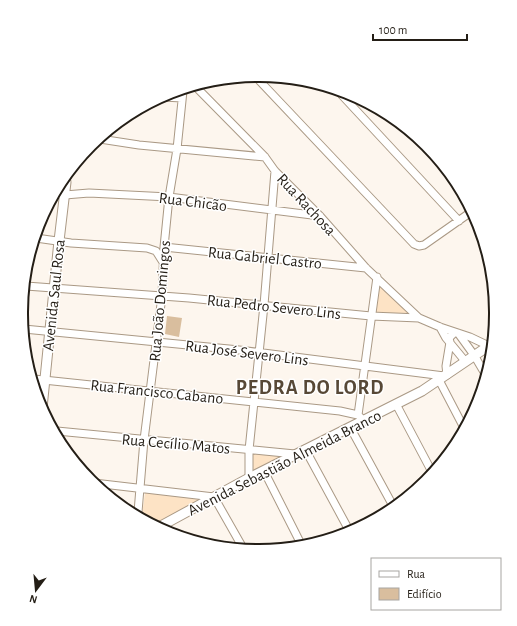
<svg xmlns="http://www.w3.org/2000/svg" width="517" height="626" viewBox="0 0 517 626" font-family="'Alegreya Sans',sans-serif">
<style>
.green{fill:#fde3c5}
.building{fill:#d9be9e}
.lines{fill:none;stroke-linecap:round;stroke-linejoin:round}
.minor-casing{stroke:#aa9985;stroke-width:9}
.tertiary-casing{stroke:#aa9985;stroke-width:11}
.minor{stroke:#fff;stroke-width:7}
.tertiary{stroke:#fff;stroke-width:9}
.labels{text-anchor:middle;stroke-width:3;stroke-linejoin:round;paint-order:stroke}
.street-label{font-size:16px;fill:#241e16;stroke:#fff}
.district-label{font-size:20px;font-weight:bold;letter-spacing:1px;fill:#574836;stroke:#fff}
.rim{fill:none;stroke:#241e16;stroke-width:2}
</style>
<rect width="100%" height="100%" fill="#fdf6ee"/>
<path class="green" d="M378 283 413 315 375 313Z
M252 453 284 455 252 471Z
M145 493 199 498V500L155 524 142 515Z"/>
<path class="building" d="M167 316 182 318 179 337 165 334Z"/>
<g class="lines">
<g class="minor-casing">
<path id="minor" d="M255 76 414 244 419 246 424 245 471 212
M197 88 265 157 275 171 320 216 366 268 419 318
M339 92 459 221
M163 97 182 98
M100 139 139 145 265 157
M58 194 65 195 89 193 169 197 320 216
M36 238 71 243 147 248 156 251 163 262
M164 247 366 268
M26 286 189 298 371 316 419 318 440 327 470 337 489 346
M440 327 446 338 465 361
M24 329 239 350 444 376
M447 375 446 366 450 342 449 338 454 333H458L474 355 484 372
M34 379 340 411 358 415 363 420
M439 380 463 426
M396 404 432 472
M358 415 377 277
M350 427 392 504
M57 431 295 454
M305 449 350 532
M264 471 300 542
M249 478V450L264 305 275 171
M94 483 214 497 243 548
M138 512 144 440 162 296 164 247 169 197 177 149 183 91"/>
</g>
<g class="tertiary-casing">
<path id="tertiary" d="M42 408 59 241 66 182
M159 527 249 478 422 391 490 345"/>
</g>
<use href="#minor" class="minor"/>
<use href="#tertiary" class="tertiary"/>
</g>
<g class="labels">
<g class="street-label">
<text transform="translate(193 201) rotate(7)" y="6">Rua Chicão</text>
<text transform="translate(307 204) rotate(47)" y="6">Rua Rachosa</text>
<text transform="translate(265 257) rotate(6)" y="6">Rua Gabriel Castro</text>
<text transform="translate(53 295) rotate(-84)" y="6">Avenida Saul Rosa</text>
<text transform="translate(159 301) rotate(-85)" y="6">Rua João Domingos</text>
<text transform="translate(274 306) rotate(6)" y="6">Rua Pedro Severo Lins</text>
<text transform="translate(247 352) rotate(7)" y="6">Rua José Severo Lins</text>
<text transform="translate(157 391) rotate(6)" y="6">Rua Francisco Cabano</text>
<text transform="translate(176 443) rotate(5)" y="6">Rua Cecílio Matos</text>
<text transform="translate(284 462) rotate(-27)" y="6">Avenida Sebastião Almeida Branco</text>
</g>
<g class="district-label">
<text x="310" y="394">PEDRA DO LORD</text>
</g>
</g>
<path d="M0 0H517V626H0ZM258 82H259A230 230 0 0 1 489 312V314A230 230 0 0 1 259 544H258A230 230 0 0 1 28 314V312A230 230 0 0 1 258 82Z" fill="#fff" fill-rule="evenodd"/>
<path class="rim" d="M258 82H259A230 230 0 0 1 489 312V314A230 230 0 0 1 259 544H258A230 230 0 0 1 28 314V312A230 230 0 0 1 258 82Z"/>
<rect x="371" y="558" width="130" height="52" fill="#ffffff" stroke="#a7a5a2"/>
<rect x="379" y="571" width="20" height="6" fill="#ffffff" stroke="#a7a5a2"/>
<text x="407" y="578" font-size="12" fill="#241e16">Rua</text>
<rect x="379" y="588" width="20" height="12" fill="#d9be9e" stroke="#a7a5a2"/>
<text x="407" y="598" font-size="12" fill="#241e16">Edifício</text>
<g transform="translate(36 590) rotate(196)" stroke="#ffffff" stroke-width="3" paint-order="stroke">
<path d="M0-3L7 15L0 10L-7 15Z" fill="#241e16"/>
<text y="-6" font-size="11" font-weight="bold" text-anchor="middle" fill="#241e16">N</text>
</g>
<path d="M373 34v6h94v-6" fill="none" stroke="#241e16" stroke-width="2"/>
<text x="379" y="34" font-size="12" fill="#241e16" stroke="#ffffff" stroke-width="3" paint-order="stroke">100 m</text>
</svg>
